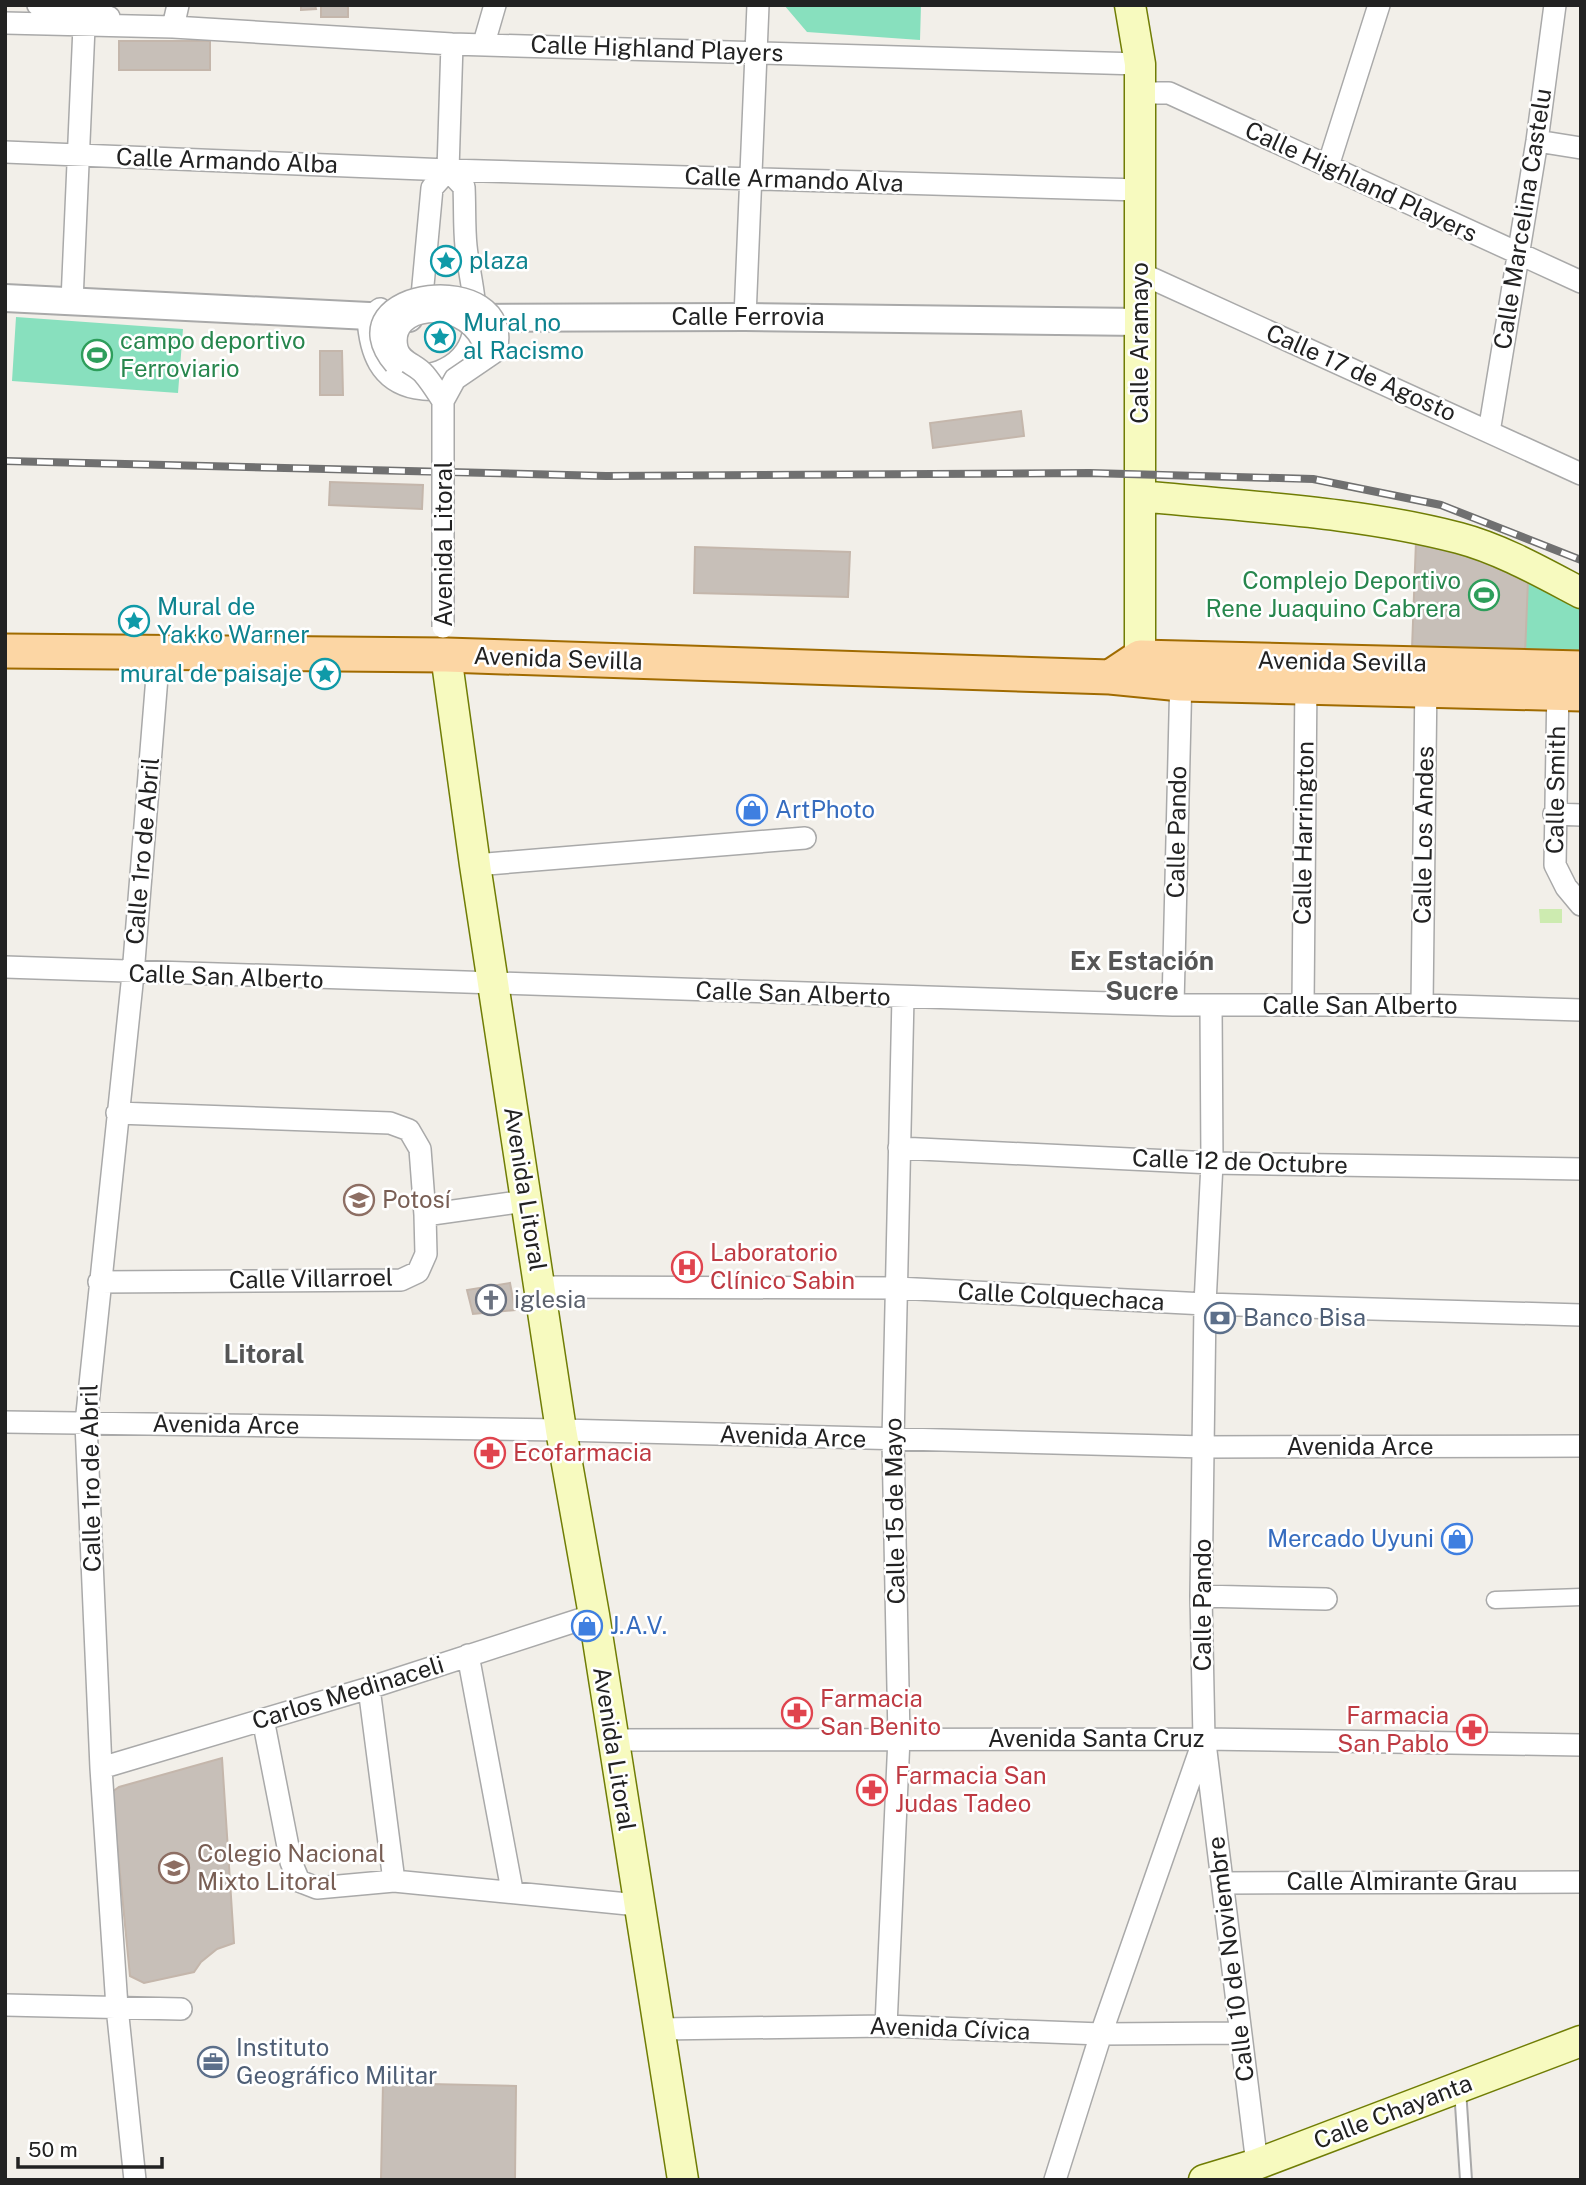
<svg xmlns="http://www.w3.org/2000/svg" width="1586" height="2185" viewBox="0 0 1586 2185" font-family="'Public Sans',sans-serif">
<style>
.grass{fill:#cdebb0}
.pitch{fill:#88e0be}
.building{fill:#c7bfb8;stroke:#c4b6ab;stroke-width:2}
.lines{fill:none;stroke-linecap:round;stroke-linejoin:round}
.service-casing{stroke:#a9a9a9;stroke-width:14}
.pedestrian-casing{stroke:#a9a9a9;stroke-width:19}
.minor-casing{stroke:#a9a9a9;stroke-width:24}
.tertiary-casing{stroke:#a9a9a9;stroke-width:30}
.secondary-casing{stroke:#707d05;stroke-width:33}
.primary-casing{stroke:#a06b00;stroke-width:37}
.service{stroke:#fff;stroke-width:10}
.pedestrian{stroke:#fff;stroke-width:16}
.minor{stroke:#fff;stroke-width:21}
.tertiary{stroke:#fff;stroke-width:26}
.secondary{stroke:#f7fabf;stroke-width:30}
.primary{stroke:#fcd6a4;stroke-width:33}
.rail-casing{stroke:#707070;stroke-width:8}
.rail{stroke:#fff;stroke-width:5;stroke-dasharray:16;stroke-linecap:butt}
.minor-bridge-casing{stroke:#a9a9a9;stroke-width:24;stroke-linecap:butt}
.minor-bridge{stroke:#fff;stroke-width:21}
.labels{text-anchor:middle;stroke-width:5;stroke-linejoin:round;paint-order:stroke}
.street-label{font-size:24px;fill:#222;stroke:#fff}
.culture-label{font-size:24px;fill:#0d838f;stroke:#fff;text-anchor:start}
.leisure-label{font-size:24px;fill:#27864d;stroke:#fff;text-anchor:start}
.shop-label{font-size:24px;fill:#366cbe;stroke:#fff;text-anchor:start}
.education-label{font-size:24px;fill:#785e54;stroke:#fff;text-anchor:start}
.health-label{font-size:24px;fill:#be3a42;stroke:#fff;text-anchor:start}
.worship-label{font-size:24px;fill:#5b616d;stroke:#fff;text-anchor:start}
.service-label{font-size:24px;fill:#4e5e75;stroke:#fff;text-anchor:start}
.neighbourhood-label{font-size:26px;font-weight:bold;fill:#555;stroke:#fff}
</style>
<rect width="100%" height="100%" fill="#f2efe9"/>
<path class="grass" d="M1539 909H1562V923H1540Z"/>
<path class="pitch" d="M784 5H921L920 40 807 32Z
M16 317 183 329 178 393 12 381Z
M1416 541 1528 580 1581 610V655L1412 649Z"/>
<path class="building" d="M301 5H315L316 9 301 10Z
M321 5H348V17H321Z
M119 41H210V70H119Z
M320 351H342L343 395H320Z
M1021 411 1024 436 933 448 930 423Z
M330 482 423 485 422 509 329 505Z
M1416 541 1484 557 1528 580 1525 654 1412 649Z
M695 547 850 552 848 597 694 593Z
M510 1283 515 1310 473 1314 467 1290Z
M222 1758 234 1943 217 1949 201 1962 194 1972 144 1983 130 1976 112 1792 119 1787Z
M383 2083 516 2086 515 2180H381Z"/>
<g class="lines">
<g class="service-casing">
<path id="service" d="M1460 2089 1466 2180"/>
</g>
<g class="pedestrian-casing">
<path id="pedestrian" d="M1495 1600 1581 1597"/>
</g>
<g class="minor-casing">
<path id="minor" d="M38 5 109 17
M5 23 173 27 452 44 1140 64
M173 27 178 5
M484 43 495 5
M1140 93H1169L1581 282
M1537 141 1581 148
M5 152 448 170 1140 190
M1328 166 1379 5
M1140 273 1581 474
M422 296 432 188 448 170 452 44
M72 301 84 27
M380 309 368 318C370 352 380 381 416 388 427 390 439 390 449 387
M745 317 758 5
M408 372C420 376 434 375 445 369 493 346 470 288 466 246 464 227 465 206 464 187L448 170
M1489 432 1537 141 1555 5
M1558 684 1555 865 1566 887 1581 905
M1554 814 1581 815
M475 865 805 838
M5 967 1173 1005H1422L1581 1010
M1173 1005 1181 674
M1303 1005 1306 678
M1422 1005 1426 678
M899 1148 1212 1163 1581 1169
M425 1215 526 1201
M99 1282 401 1280 418 1272 426 1254 425 1215 420 1149 409 1130 390 1123 117 1113
M540 1287 897 1288 1205 1304 1581 1315
M5 1422 561 1430 1204 1447 1581 1446
M1201 1596 1326 1599
M468 1655 512 1890
M369 1688 394 1881
M263 1719 291 1862 299 1881 317 1888 394 1881 638 1905
M612 1740 1204 1739 1581 1745
M1205 1743 1257 2164
M101 1768 369 1688 594 1615
M1223 1883 1581 1882
M5 2005 181 2009
M886 2026 899 1738 893 1440 903 997
M660 2029 886 2026 1101 2034 1239 2033
M135 2180 117 2007 101 1768 86 1423 133 974 159 652
M1055 2180 1101 2034 1204 1739 1201 1596 1205 1304 1212 1163 1211 1006"/>
</g>
<g class="tertiary-casing">
<path id="tertiary" d="M5 298 409 318
M468 318 745 317 1140 322"/>
</g>
<g class="secondary-casing">
<path id="secondary" d="M1130 5 1140 64V680
M1141 496C1246 507 1356 511 1459 538 1501 549 1543 573 1581 593
M446 655 475 865 561 1430 594 1615 683 2180
M1204 2180 1257 2164 1581 2041"/>
</g>
<g class="primary-casing">
<path id="primary" d="M5 651 446 655 1110 677 1181 684 1581 694
M1110 677 1140 657 1581 668"/>
</g>
<use href="#service" class="service"/>
<use href="#pedestrian" class="pedestrian"/>
<use href="#minor" class="minor"/>
<use href="#tertiary" class="tertiary"/>
<use href="#secondary" class="secondary"/>
<use href="#primary" class="primary"/>
<g class="rail-casing">
<path id="rail" d="M5 461 606 476 1090 473 1313 479 1441 505 1581 560"/>
</g>
<use href="#rail" class="rail"/>
<g class="minor-bridge-casing">
<path id="minor-bridge" d="M395 364C329 287 518 266 496 351L455 379 443 401V627
M443 401C437 392 431 382 424 374 416 364 400 362 397 348 387 305 461 297 482 340"/>
</g>
<use href="#minor-bridge" class="minor-bridge"/>
</g>
<defs>
<g id="sight-ring" transform="scale(1.575)"><circle r="9.5" fill="#fff" stroke="#0f9aa8" stroke-width="1.5"/><path d="M0-6L1.8-2.2L6-1.7L2.9 1.2L3.7 5.4L0 3.3L-3.7 5.4L-2.9 1.2L-6-1.7L-1.8-2.2Z" fill="#0f9aa8"/></g>
<g id="stadium-ring" transform="scale(1.575)"><circle r="9.5" fill="#fff" stroke="#2e9e5b" stroke-width="1.5"/><path d="M0-5a6.5 5 0 1 0 0 10a6.5 5 0 1 0 0-10ZM-3.5-1.8h7v3.6h-7Z" fill="#2e9e5b"/></g>
<g id="shop-ring" transform="scale(1.575)"><circle r="9.5" fill="#fff" stroke="#3f7fe0" stroke-width="1.5"/><path d="M-5-2.5h2.3a2.7 3.5 0 0 1 5.4 0H5L5.5 6h-11ZM-1.5-2.5h3a1.5 2.3 0 0 0-3 0Z" fill="#3f7fe0"/></g>
<g id="school-ring" transform="scale(1.575)"><circle r="9.5" fill="#fff" stroke="#8d6e63" stroke-width="1.5"/><path d="M0-5L7-2L0 1L-7-2ZM-4 1L0 2.5L4 1V4Q0 6-4 4Z" fill="#8d6e63"/></g>
<g id="hospital-ring" transform="scale(1.575)"><circle r="9.5" fill="#fff" stroke="#e0444e" stroke-width="1.5"/><path d="M-5-5h3v3.5h4V-5h3V5h-3V1.5h-4V5h-3Z" fill="#e0444e"/></g>
<g id="church-ring" transform="scale(1.575)"><circle r="9.5" fill="#fff" stroke="#6b7280" stroke-width="1.5"/><path d="M-1.2-6h2.4v3.5h3.3v2.4h-3.3V6h-2.4V-.1h-3.3v-2.4h3.3Z" fill="#6b7280"/></g>
<g id="bank-ring" transform="scale(1.575)"><circle r="9.5" fill="#fff" stroke="#5c6f8a" stroke-width="1.5"/><path d="M-6-4H6V4H-6ZM0-2.3a2.3 2.3 0 1 0 0 4.6a2.3 2.3 0 1 0 0-4.6Z" fill="#5c6f8a"/></g>
<g id="pharmacy-ring" transform="scale(1.575)"><circle r="9.5" fill="#fff" stroke="#e0444e" stroke-width="1.5"/><path d="M-2-6h4v4h4v4h-4v4h-4v-4h-4v-4h4Z" fill="#e0444e"/></g>
<g id="office-ring" transform="scale(1.575)"><circle r="9.5" fill="#fff" stroke="#5c6f8a" stroke-width="1.5"/><path d="M-6-3h4V-5.5h4V-3h4V5H-6ZM-1-4.5V-3h2v-1.5ZM-6 0V1H6V0Z" fill="#5c6f8a"/></g>
</defs>
<g fill-rule="evenodd">
<use href="#sight-ring" x="446" y="261"/>
<use href="#sight-ring" x="440" y="337"/>
<use href="#stadium-ring" x="97" y="355"/>
<use href="#stadium-ring" x="1484" y="595"/>
<use href="#sight-ring" x="134" y="621"/>
<use href="#sight-ring" x="325" y="674"/>
<use href="#shop-ring" x="752" y="810"/>
<use href="#school-ring" x="359" y="1200"/>
<use href="#hospital-ring" x="687" y="1267"/>
<use href="#church-ring" x="491" y="1300"/>
<use href="#bank-ring" x="1220" y="1318"/>
<use href="#pharmacy-ring" x="490" y="1453"/>
<use href="#shop-ring" x="1457" y="1539"/>
<use href="#shop-ring" x="587" y="1626"/>
<use href="#pharmacy-ring" x="797" y="1713"/>
<use href="#pharmacy-ring" x="1472" y="1730"/>
<use href="#pharmacy-ring" x="872" y="1790"/>
<use href="#school-ring" x="174" y="1868"/>
<use href="#office-ring" x="213" y="2062"/>
</g>
<g class="labels">
<g class="street-label">
<text transform="translate(657 49) rotate(2)" y="8">Calle Highland Players</text>
<text transform="translate(227 161) rotate(2)" y="8">Calle Armando Alba</text>
<text transform="translate(794 180) rotate(2)" y="8">Calle Armando Alva</text>
<text transform="translate(1361 182) rotate(25)" y="8">Calle Highland Players</text>
<text transform="translate(1523 219) rotate(-81)" y="8">Calle Marcelina Castelu</text>
<text x="748" y="325">Calle Ferrovia</text>
<text transform="translate(1140 343) rotate(-90)" y="8">Calle Aramayo</text>
<text transform="translate(1361 373) rotate(24)" y="8">Calle 17 de Agosto</text>
<text transform="translate(444 544) rotate(-90)" y="8">Avenida Litoral</text>
<text transform="translate(558 659) rotate(2)" y="8">Avenida Sevilla</text>
<text transform="translate(1342 662) rotate(1)" y="8">Avenida Sevilla</text>
<text transform="translate(1556 790) rotate(-89)" y="8">Calle Smith</text>
<text transform="translate(1177 832) rotate(-89)" y="8">Calle Pando</text>
<text transform="translate(1304 833) rotate(-89)" y="8">Calle Harrington</text>
<text transform="translate(1424 835) rotate(-89)" y="8">Calle Los Andes</text>
<text transform="translate(143 851) rotate(-85)" y="8">Calle 1ro de Abril</text>
<text transform="translate(226 977) rotate(2)" y="8">Calle San Alberto</text>
<text transform="translate(793 994) rotate(2)" y="8">Calle San Alberto</text>
<text x="1360" y="1014">Calle San Alberto</text>
<text transform="translate(1240 1162) rotate(2)" y="8">Calle 12 de Octubre</text>
<text transform="translate(525 1189) rotate(81)" y="8">Avenida Litoral</text>
<text transform="translate(311 1279) rotate(-1)" y="8">Calle Villarroel</text>
<text transform="translate(1061 1297) rotate(3)" y="8">Calle Colquechaca</text>
<text transform="translate(226 1425) rotate(1)" y="8">Avenida Arce</text>
<text transform="translate(793 1437) rotate(2)" y="8">Avenida Arce</text>
<text x="1360" y="1455">Avenida Arce</text>
<text transform="translate(91 1478) rotate(-91)" y="8">Calle 1ro de Abril</text>
<text transform="translate(895 1511) rotate(-91)" y="8">Calle 15 de Mayo</text>
<text transform="translate(1203 1605) rotate(-90)" y="8">Calle Pando</text>
<text transform="translate(348 1693) rotate(-17)" y="8">Carlos Medinaceli</text>
<text x="1096" y="1747">Avenida Santa Cruz</text>
<text transform="translate(614 1749) rotate(81)" y="8">Avenida Litoral</text>
<text x="1402" y="1890">Calle Almirante Grau</text>
<text transform="translate(1231 1959) rotate(-97)" y="8">Calle 10 de Noviembre</text>
<text transform="translate(950 2029) rotate(2)" y="8">Avenida Cívica</text>
<text transform="translate(1393 2112) rotate(-21)" y="8">Calle Chayanta</text>
</g>
<g class="culture-label">
<text x="469" y="269">plaza</text>
<text x="463" y="331">Mural no<tspan x="463" dy="28">al Racismo</tspan></text>
<text x="157" y="615">Mural de<tspan x="157" dy="28">Yakko Warner</tspan></text>
<text x="302" y="682" text-anchor="end">mural de paisaje</text>
</g>
<g class="leisure-label">
<text x="120" y="349">campo deportivo<tspan x="120" dy="28">Ferroviario</tspan></text>
<text x="1461" y="589" text-anchor="end">Complejo Deportivo<tspan x="1461" dy="28">Rene Juaquino Cabrera</tspan></text>
</g>
<g class="shop-label">
<text x="775" y="818">ArtPhoto</text>
<text x="1434" y="1547" text-anchor="end">Mercado Uyuni</text>
<text x="610" y="1634">J.A.V.</text>
</g>
<g class="education-label">
<text x="382" y="1208">Potosí</text>
<text x="197" y="1862">Colegio Nacional<tspan x="197" dy="28">Mixto Litoral</tspan></text>
</g>
<g class="health-label">
<text x="710" y="1261">Laboratorio<tspan x="710" dy="28">Clínico Sabin</tspan></text>
<text x="513" y="1461">Ecofarmacia</text>
<text x="820" y="1707">Farmacia<tspan x="820" dy="28">San Benito</tspan></text>
<text x="1449" y="1724" text-anchor="end">Farmacia<tspan x="1449" dy="28">San Pablo</tspan></text>
<text x="895" y="1784">Farmacia San<tspan x="895" dy="28">Judas Tadeo</tspan></text>
</g>
<g class="worship-label">
<text x="514" y="1308">iglesia</text>
</g>
<g class="service-label">
<text x="1243" y="1326">Banco Bisa</text>
<text x="236" y="2056">Instituto<tspan x="236" dy="28">Geográfico Militar</tspan></text>
</g>
<g class="neighbourhood-label">
<text x="1142" y="970">Ex Estación<tspan x="1142" dy="30">Sucre</tspan></text>
<text x="264" y="1363">Litoral</text>
</g>
</g>
<rect width="1586" height="2185" fill="none" stroke="#222222" stroke-width="14"/>
<path d="M18 2157v10h144v-10" fill="none" stroke="#222222" stroke-width="3.5"/>
<text x="28" y="2157" font-size="21" fill="#222222" stroke="#ffffff" stroke-width="5" paint-order="stroke">50 m</text>
</svg>
